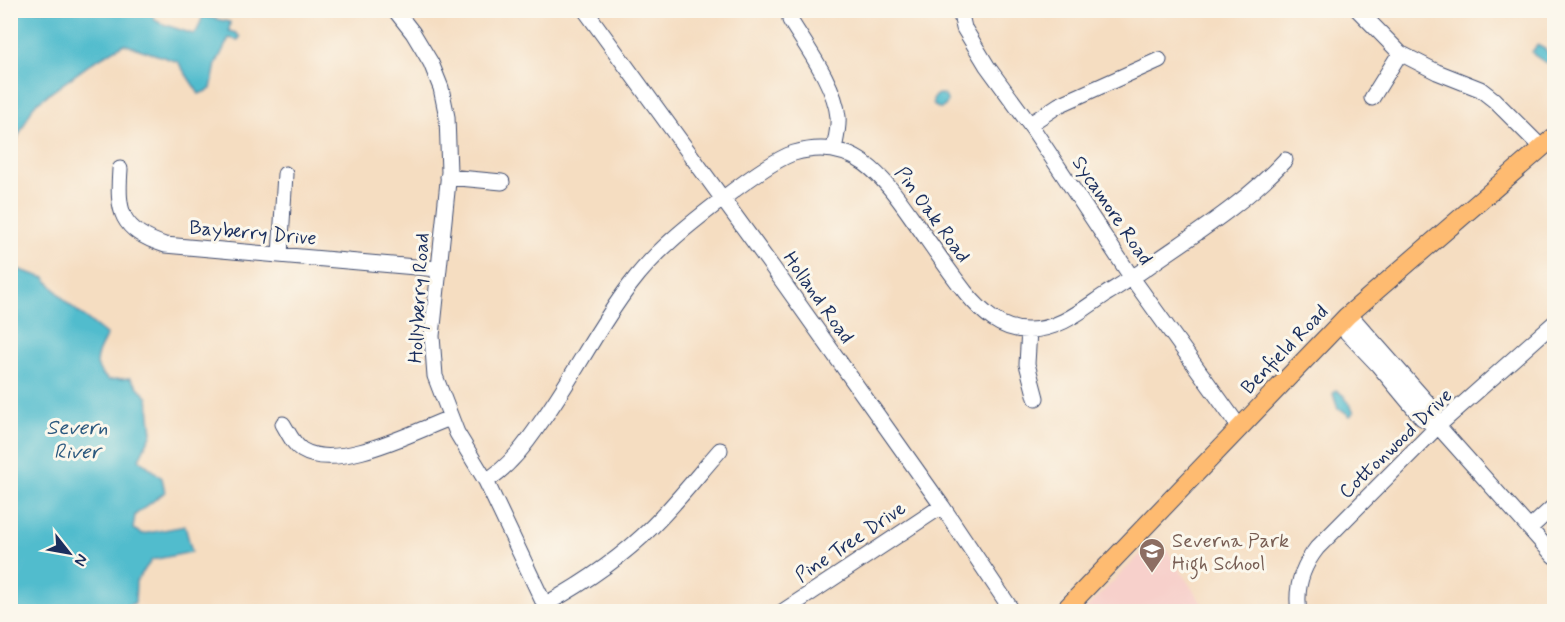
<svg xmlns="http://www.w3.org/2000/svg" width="1565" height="622" viewBox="0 0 1565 622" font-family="Mynerve,sans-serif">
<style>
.built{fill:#f7d0cb}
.water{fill:#51bccd;stroke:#367696;stroke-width:1.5}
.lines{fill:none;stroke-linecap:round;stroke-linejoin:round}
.minor-casing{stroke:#3c496d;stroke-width:17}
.major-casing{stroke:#3c496d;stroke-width:20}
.minor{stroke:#fff;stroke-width:15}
.major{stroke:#febb71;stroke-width:18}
.labels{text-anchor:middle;stroke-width:6;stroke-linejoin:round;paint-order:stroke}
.street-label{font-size:20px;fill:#1b2f5e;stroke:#fbf7ec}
.education-label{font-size:20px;fill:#785e54;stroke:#fbf7ec;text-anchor:start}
.water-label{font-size:21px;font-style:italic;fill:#2b597f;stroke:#fbf7ec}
</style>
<rect width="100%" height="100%" fill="#fbf7ec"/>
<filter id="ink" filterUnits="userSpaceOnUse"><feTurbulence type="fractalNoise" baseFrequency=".0167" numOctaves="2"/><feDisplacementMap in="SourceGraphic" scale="12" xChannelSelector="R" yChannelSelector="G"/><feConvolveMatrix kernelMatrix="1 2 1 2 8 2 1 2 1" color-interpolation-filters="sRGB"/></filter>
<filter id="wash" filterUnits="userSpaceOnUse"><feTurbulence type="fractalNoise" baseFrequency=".008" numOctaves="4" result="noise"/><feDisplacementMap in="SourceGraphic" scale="24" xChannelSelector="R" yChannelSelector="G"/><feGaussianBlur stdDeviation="1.35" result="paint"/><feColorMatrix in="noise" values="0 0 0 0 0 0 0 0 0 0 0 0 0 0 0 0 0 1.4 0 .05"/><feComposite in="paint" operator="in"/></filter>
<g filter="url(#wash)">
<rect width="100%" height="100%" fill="#f5ddc1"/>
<path class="built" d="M1158 537 1207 611H1083Z"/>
<path class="water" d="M11 10 152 11 155 20 160 23 193 34 197 31 203 16 230 22 229 31 236 33 240 37 238 40 229 38 216 64 211 89 199 94 178 62 124 44 93 62 34 105 11 151Z
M1537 45 1545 49 1551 57 1549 62 1546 63 1534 55 1532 52Z
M933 101a7 7 0 1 1 14 0a7 7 0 1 1-14 0Z
M11 267 45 278 66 302 107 335C97 354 89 363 108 380L130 378 148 398 152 433 139 459 162 478 165 492 135 515 133 529 142 534 185 526 192 552 152 560 136 581 135 603 112 611H15L11 598Z
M1336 390 1344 396 1354 412 1350 416 1342 410 1338 409 1333 394Z"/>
</g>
<g filter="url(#ink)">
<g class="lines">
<g class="minor-casing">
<path id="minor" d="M395 10 413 33 431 63 441 88 447 117 449 172 432 336 435 376 457 433 486 481 548 612
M585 10 773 268 942 506 1013 612
M960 10 964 28 987 66 1033 129 1132 278 1240 428
M1358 10 1400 53 1437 72 1480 89 1494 100 1542 148
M790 20C807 48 835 85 838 117 839 127 836 139 834 149
M1372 98 1400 53
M1030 124 1059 105 1159 60
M120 169C117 212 120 230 165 245L438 269
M448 177 502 182
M280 255 285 174
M1349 314 1432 408 1438 426
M1339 324 1378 365 1422 418 1438 426 1554 556
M1029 330 1027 364 1036 398
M283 424C289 434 293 444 302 450 338 472 415 431 450 418
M486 481C509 467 526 444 541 422 573 378 597 328 630 285 656 250 691 223 725 197 742 184 775 159 794 153 855 135 884 178 915 222 932 246 948 270 966 293 982 312 1001 331 1029 330 1059 330 1082 310 1106 294 1122 284 1137 275 1152 264 1198 232 1246 202 1285 160
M1530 528 1554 506
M546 604C584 583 622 557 653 526 677 502 698 475 720 450
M782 612 942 506
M1299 612C1295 588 1302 567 1317 548L1438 426 1554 323"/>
</g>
<g class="major-casing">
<path id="major" d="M1063 612 1347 316 1554 137"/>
</g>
<use href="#minor" class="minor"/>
<use href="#major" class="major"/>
</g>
</g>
<defs>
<g id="school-pin" transform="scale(1.35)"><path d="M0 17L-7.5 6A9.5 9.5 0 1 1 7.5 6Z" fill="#8d6e63" stroke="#fbf7ec"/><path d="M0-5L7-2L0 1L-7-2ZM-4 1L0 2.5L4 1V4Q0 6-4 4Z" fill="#fff"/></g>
</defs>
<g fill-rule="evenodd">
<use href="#school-pin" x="1152" y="551"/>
</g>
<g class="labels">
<g class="street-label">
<text transform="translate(1113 210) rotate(56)" y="7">Sycamore Road</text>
<text transform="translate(933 214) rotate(54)" y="7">Pin Oak Road</text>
<text transform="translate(253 232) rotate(5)" y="7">Bayberry Drive</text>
<text transform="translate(819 297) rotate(55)" y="7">Holland Road</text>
<text transform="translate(418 298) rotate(-87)" y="7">Hollyberry Road</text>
<text transform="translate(1284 349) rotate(-46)" y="7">Benfield Road</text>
<text transform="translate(1395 443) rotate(-44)" y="7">Cottonwood Drive</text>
<text transform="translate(850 541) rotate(-34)" y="7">Pine Tree Drive</text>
</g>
<g class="education-label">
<text x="1172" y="547">Severna Park<tspan x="1172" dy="23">High School</tspan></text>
</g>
<g class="water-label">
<text x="77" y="434">Severn<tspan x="77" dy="24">River</tspan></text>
</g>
</g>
<rect width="1565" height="622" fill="none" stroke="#fbf7ec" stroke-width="36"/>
<g transform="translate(69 553) rotate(121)" stroke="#fbf7ec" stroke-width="4.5" paint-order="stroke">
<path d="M0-4.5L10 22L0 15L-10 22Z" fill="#1b2f5e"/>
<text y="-9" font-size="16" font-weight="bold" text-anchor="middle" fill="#1b2f5e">N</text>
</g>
</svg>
